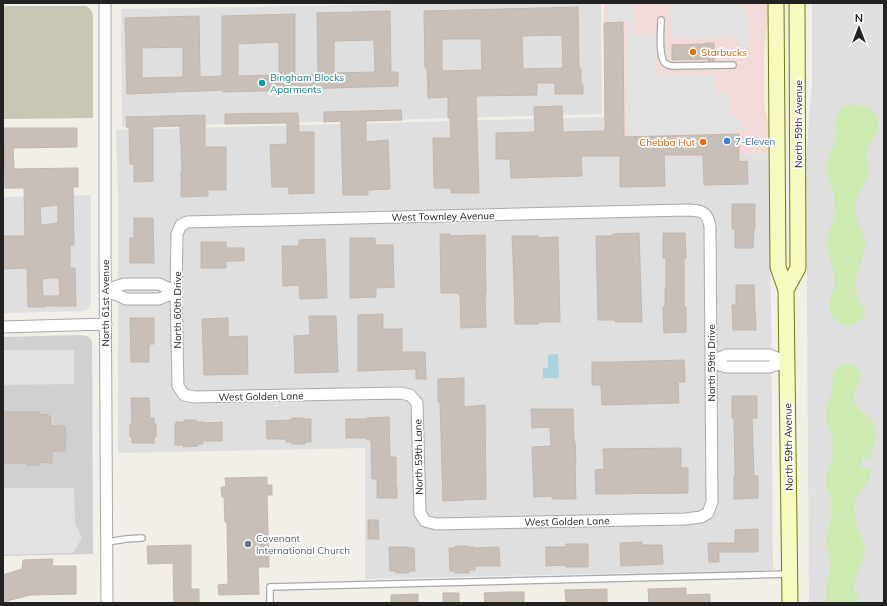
<svg xmlns="http://www.w3.org/2000/svg" width="887" height="606" viewBox="0 0 887 606" font-family="Mulish,sans-serif">
<style>
.residential{fill:#e0dfdf}
.commercial{fill:#f2dad9}
.religious{fill:#d0d0d0}
.construction{fill:#c7c7b4}
.grass{fill:#cdebb0}
.parking{fill:#e2e2e2}
.water{fill:#aad3df}
.building{fill:#c7bfb8;stroke:#c4b6ab;fill-rule:evenodd}
.lines{fill:none;stroke-linecap:round;stroke-linejoin:round}
.service-casing{stroke:#a9a9a9;stroke-width:8}
.minor-casing{stroke:#a9a9a9;stroke-width:13}
.secondary-casing{stroke:#707d05;stroke-width:17}
.service{stroke:#fff;stroke-width:5.5}
.minor{stroke:#fff;stroke-width:11}
.secondary{stroke:#f7fabf;stroke-width:15}
.food-dot{fill:#e8710a;stroke:#fff;stroke-width:1.5}
.culture-dot{fill:#0f9aa8;stroke:#fff;stroke-width:1.5}
.shop-dot{fill:#3f7fe0;stroke:#fff;stroke-width:1.5}
.worship-dot{fill:#6b7280;stroke:#fff;stroke-width:1.5}
.labels{text-anchor:middle;stroke-width:3.5;stroke-linejoin:round;paint-order:stroke}
.food-label{font-size:10px;fill:#c56008;stroke:#fff;text-anchor:start}
.culture-label{font-size:10px;fill:#0d838f;stroke:#fff;text-anchor:start}
.street-label{font-size:10px;fill:#222;stroke:#fff}
.shop-label{font-size:10px;fill:#366cbe;stroke:#fff;text-anchor:start}
.worship-label{font-size:10px;fill:#5b616d;stroke:#fff;text-anchor:start}
</style>
<rect width="100%" height="100%" fill="#f2efe9"/>
<path class="residential" d="M464 3H601L602 114 122 127 121 9Z
M812 3H884V603H809L806 160 812 81Z
M604 117 605 156 770 153 773 570 365 579V448L118 453V195L116 130Z
M91 195V304L89 308 84 311 3 313V197Z"/>
<path class="commercial" d="M604 3H767L769 12 764 49V105L771 137 770 153 605 156Z"/>
<path class="religious" d="M81 335 87 336 91 339 92 342 93 554 3 556V337Z"/>
<path class="construction" d="M3 6H86L89 8 92 12 93 17V118L3 119Z"/>
<path class="grass" d="M852 105C864 105 877 108 878 122 879 126 879 131 877 134 874 140 869 143 867 149 865 159 872 169 867 179 863 189 854 197 855 209 856 221 863 230 865 241 867 255 855 269 856 285 856 292 858 299 861 305 862 307 864 308 864 310 865 311 865 314 864 316 862 320 855 325 850 326 840 327 832 320 830 311 827 300 836 290 835 278 833 266 827 253 827 240 827 229 836 221 835 208 835 200 833 192 831 185 829 180 827 175 827 170 826 158 833 149 836 138 838 130 833 120 839 112 842 107 846 106 852 105Z
M847 364C851 365 855 365 858 369 867 379 852 390 854 401 856 408 862 411 866 415 871 418 875 425 876 431 878 442 870 450 870 461L867 459 863 457 861 468 871 469C873 482 857 490 855 505 854 513 855 521 858 529 861 536 865 542 865 550 865 562 855 573 854 585 854 591 859 597 859 603H826L825 598 831 561 825 543 826 539 831 518 832 508 831 498 826 486 825 482C827 471 833 461 833 450 834 437 827 429 826 417 825 406 831 400 832 391 833 385 831 378 834 372 836 368 842 365 847 364Z"/>
<path class="parking" d="M608 3H633V34H655L656 76 716 75V94H729L730 112 742 124V133L631 136 627 132V21H608Z
M669 3H737L748 13 749 53H739L738 37 672 39V28L670 13Z
M3 350H74V384L3 385Z
M3 488H74L75 523 82 538 73 553 3 555Z"/>
<path class="water" d="M558 354 559 378H543V368H548V355Z"/>
<path class="building" d="M578 7 579 68H581V85H583V94H555V83H537V95L476 96 479 193H451V188H434L433 138H451L450 118H448V97L428 98 427 68H425L424 11ZM562 35 563 68 523 69 522 36ZM442 39H481L482 70 442 71Z
M390 11 391 72H398V86L301 89V90L223 92V90L127 94 125 18 199 16 200 77 222 76V16L295 14V75L317 74 318 73 317 13ZM374 40 375 72 334 73V41ZM279 42V75L238 76V44ZM183 47V77L142 78V48Z
M623 22 624 137 739 134V162L747 161 748 184 704 185 703 155H664L665 186 620 187V156H581L582 176 511 178 510 159H496V133L535 132 534 107 562 106 563 132 605 131 604 23Z
M705 43H714V61H708V59L672 60V45L705 44Z
M401 110 402 120 366 121V142L388 140 390 189 368 190V195H343L341 121 324 122V112Z
M298 113 299 132H314V193L289 194V187H272L270 145 287 144V123L225 124V114Z
M205 115V147H226V190H208V196L181 197V171H182L180 126 153 127V181L134 182V164H130L129 127 127 128 126 117Z
M4 128H77V147L13 148 14 169 78 168V187H73L74 245H70V268H75L76 306H45V307H28L27 268 3 269V236H25L24 188H5ZM58 205V223L41 225 40 207ZM51 278H59L60 296H43L42 279Z
M732 204H755V229H754L753 248H735V229H732Z
M134 218H153L154 263H130V238H134Z
M639 233 642 322H615V320H598L596 236H613V234Z
M663 233H685L686 258H684V307H686V332L664 333 663 307H665V289H666V258H663Z
M440 234H450V236L485 235 486 294H485L486 327 461 328 460 295H459V293H441Z
M512 236H538V238L558 237 560 322H538L539 324H515L514 281Z
M350 238H375V245H393L394 287 376 288V297L350 298Z
M325 239 327 298 300 299 299 285 283 286 282 246H299V240Z
M201 242H226V248H244V261H226V268H201Z
M736 285H754L756 330H733L732 305H736Z
M383 314V329H402V352H425L426 379H416V369L358 371V315Z
M309 316H336L338 372 295 373 294 336 310 335Z
M130 318H154V344H149V362H131Z
M228 318V337L247 336 248 374 204 375 202 319Z
M684 360 685 382H678L679 403 602 405 601 385H592V362H616Z
M464 378V407L485 405 486 499 443 501 440 402H438V379Z
M732 396H757V418H752L754 476H758V498L734 499V476H735L734 418H732Z
M131 398H149L150 418H154V424H156V437H154V443H132V437H130V424H132Z
M531 409H573L574 442 575 441 576 465H575L576 499H552V496L534 497 532 447 551 446 550 427 532 428Z
M3 412H39V415L48 414V416H50L51 426H65L66 438 65 451H52V463L39 462V465H27V463H3Z
M389 417 390 457H396V487H397V498H377V479H372L371 440H367V438H346V419H367V418Z
M292 418H304V419H311V442H305V444H292V442H286V439H267L266 421 292 420Z
M184 420H196V422H203V423L222 422V441H203V444H198V446L183 447 184 445H175V424H176V422H184Z
M681 448V468H688V493L596 494 595 470 604 469 603 449Z
M267 477V485H272V495H267L269 567H258L259 594 219 595 218 585 228 584 227 522H225L224 497H222L221 487H226L225 478Z
M368 520H378L379 539H368Z
M758 529V552H719V562H709L708 543H735V530Z
M642 542V545H662L663 564 621 566 620 543Z
M566 544H588V567H566V565L546 566V547H566Z
M191 545V589H199V603H174L173 563 148 564 147 546Z
M455 546H468V547H474V548L499 547 500 566H475V570H469V573H455V571H450L449 548H455Z
M389 547H408V548H414L415 571H409V573H396V571H390Z
M53 559 52 566H76V594L30 595 3 602V575L22 569 23 560Z
M686 588V595L710 594V603H649L648 589Z
M607 589V603H566L565 590Z
M507 592H524V603H485L484 593Z
M443 593H459V603H443Z
M418 594V603H391V595Z"/>
<g class="lines">
<g class="service-casing">
<path id="service" d="M661 20C661 30 658 56 665 63 667 65 671 66 674 66L733 65
M107 542 126 539 142 538
M270 603V587L789 574"/>
</g>
<g class="minor-casing">
<path id="minor" d="M105 3V250L107 603
M686 210C700 210 708 211 710 227L712 502 708 513 701 517 685 519 436 524 425 521 420 513 417 403 410 395 400 393 194 397 184 395 178 386 176 292 177 234 181 225 187 222Z
M106 290 126 299H159L176 292
M106 290 124 284H159L176 292
M3 327 106 324
M711 362 726 355H770L787 362
M711 362 726 367H769L787 362"/>
</g>
<g class="secondary-casing">
<path id="secondary" d="M776 3 778 267 786 290 790 603
M786 290 798 268 797 3"/>
</g>
<use href="#service" class="service"/>
<use href="#minor" class="minor"/>
<use href="#secondary" class="secondary"/>
</g>
<g class="food-dot">
<circle cx="693" cy="52" r="4"/>
<circle cx="703" cy="142" r="4"/>
</g>
<circle class="culture-dot" cx="262" cy="83" r="4"/>
<circle class="shop-dot" cx="727" cy="141" r="4"/>
<circle class="worship-dot" cx="248" cy="544" r="4"/>
<g class="labels">
<g class="food-label">
<text x="701" y="56">Starbucks</text>
<text x="695" y="146" text-anchor="end">Chebba Hut</text>
</g>
<g class="culture-label">
<text x="270" y="81">Bingham Blocks<tspan x="270" dy="12">Aparments</tspan></text>
</g>
<g class="street-label">
<text transform="translate(798 124) rotate(-90)" y="4">North 59th Avenue</text>
<text transform="translate(443 216) rotate(-1)" y="4">West Townley Avenue</text>
<text transform="translate(105 303) rotate(-90)" y="4">North 61st Avenue</text>
<text transform="translate(177 310) rotate(-90)" y="4">North 60th Drive</text>
<text transform="translate(711 363) rotate(-90)" y="4">North 59th Drive</text>
<text transform="translate(261 396) rotate(-1)" y="4">West Golden Lane</text>
<text transform="translate(788 447) rotate(-91)" y="4">North 59th Avenue</text>
<text transform="translate(418 457) rotate(-91)" y="4">North 59th Lane</text>
<text transform="translate(567 521) rotate(-1)" y="4">West Golden Lane</text>
</g>
<g class="shop-label">
<text x="735" y="145">7-Eleven</text>
</g>
<g class="worship-label">
<text x="256" y="542">Covenant<tspan x="256" dy="12">International Church</tspan></text>
</g>
</g>
<rect width="887" height="606" fill="none" stroke="#222222" stroke-width="8"/>
<g transform="translate(859 28)" stroke="#ffffff" stroke-width="3" paint-order="stroke">
<path d="M0-3L7 15L0 10L-7 15Z" fill="#222222"/>
<text y="-6" font-size="11" font-weight="bold" text-anchor="middle" fill="#222222">N</text>
</g>
</svg>
